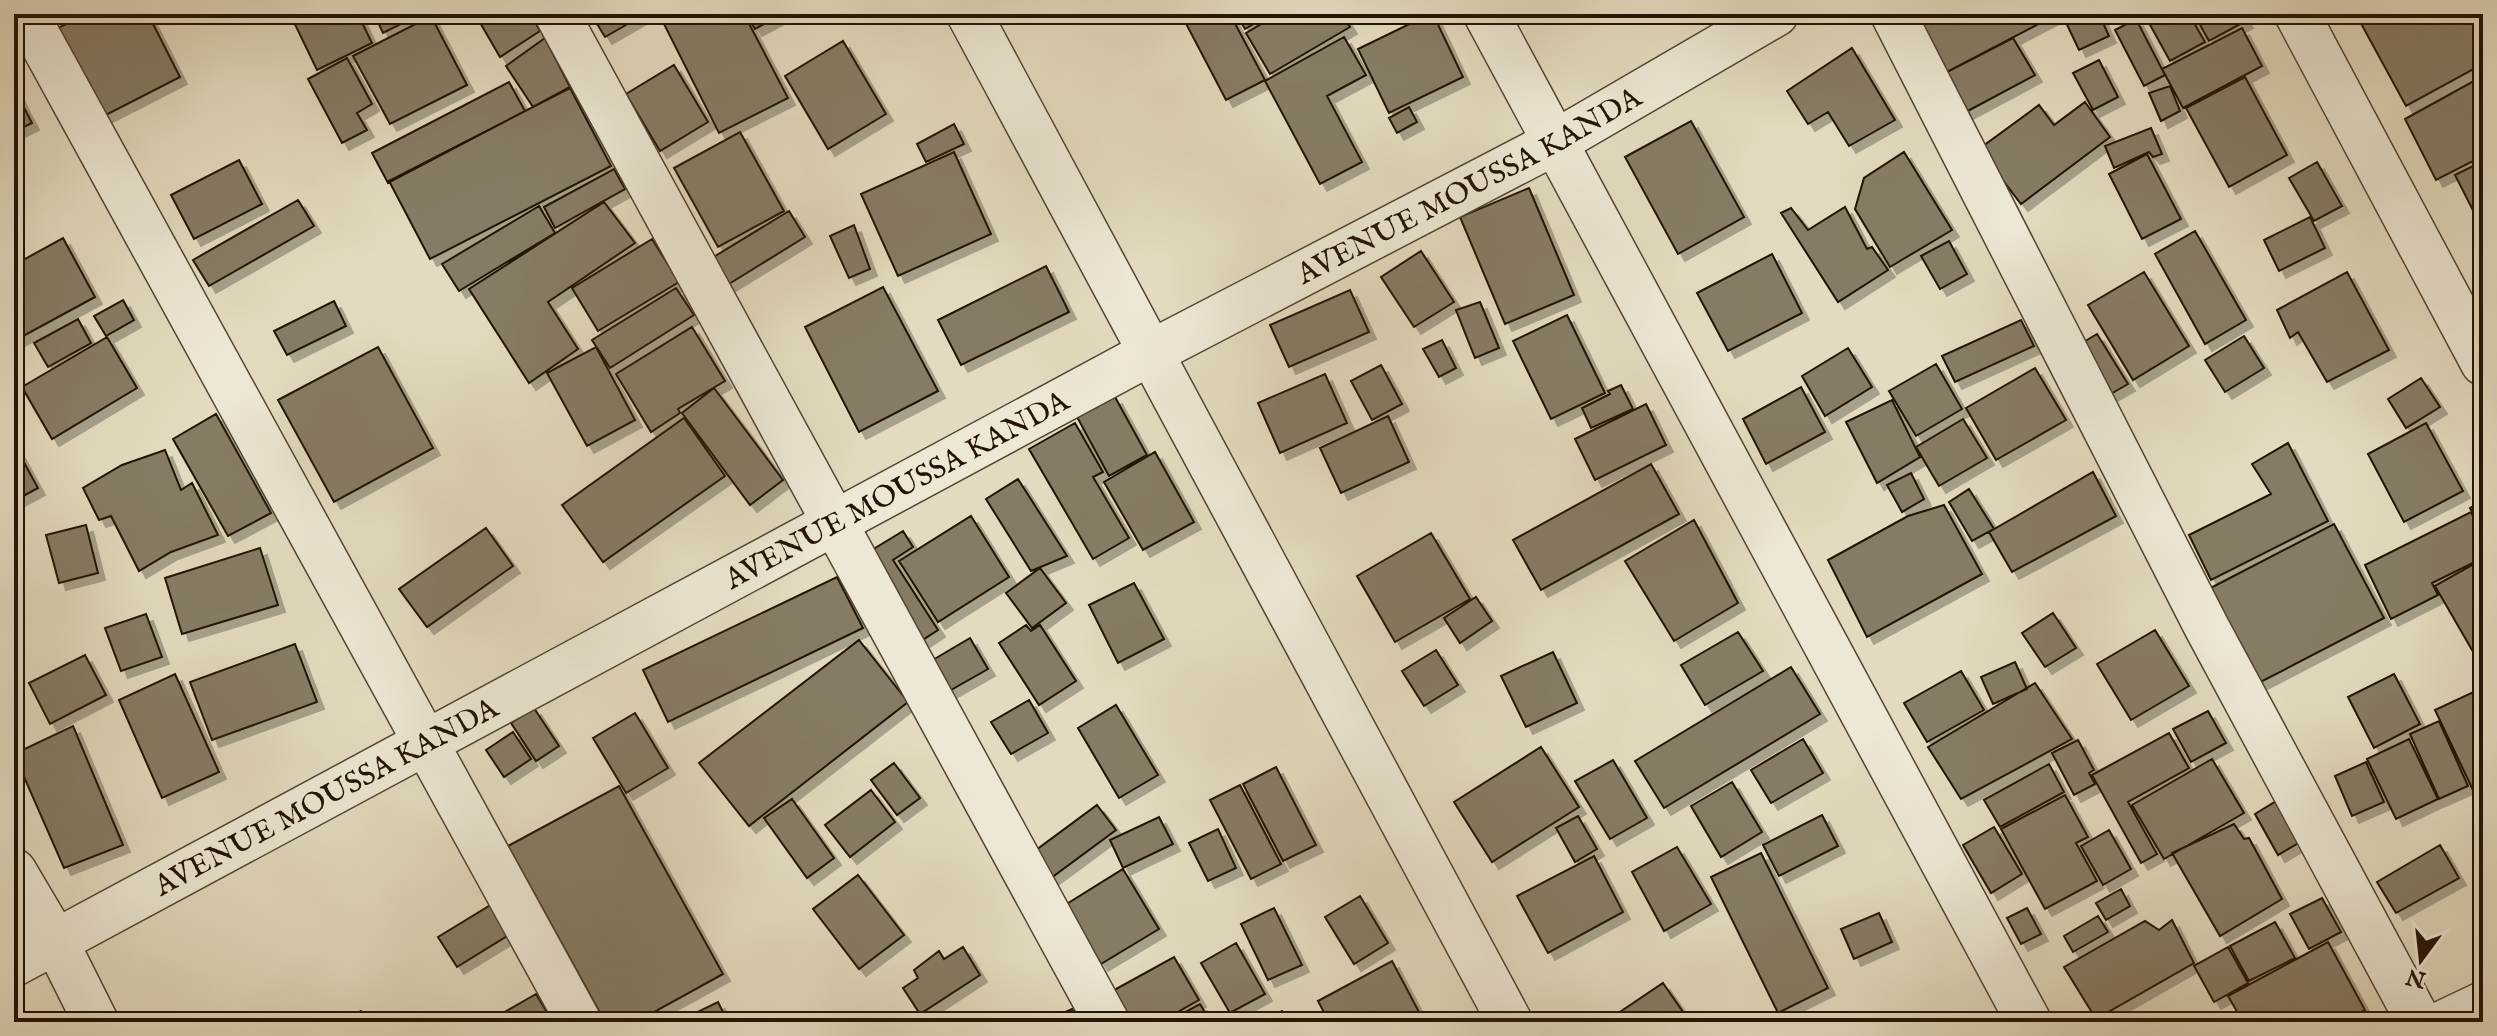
<svg xmlns="http://www.w3.org/2000/svg" width="2497" height="1036" viewBox="0 0 2497 1036" font-family="'IM FELL English',serif">
<style>
.building{fill:#867b65;stroke:#221304;stroke-width:2;filter:url(#shadow)}
.lines{fill:none;stroke-linecap:round;stroke-linejoin:round}
.minor-casing{stroke:#524533;stroke-width:47}
.minor{stroke:#ede8d5;stroke-width:44}
.labels{text-anchor:middle;stroke-width:8;stroke-linejoin:round;paint-order:stroke}
.street-label{font-size:30px;fill:#221304;stroke:#ede8d5}
</style>
<defs>
<filter id="shadow"><feDropShadow dx="7" dy="7" stdDeviation="0" flood-color="#0004"/></filter>
</defs>
<rect width="100%" height="100%" fill="#e3dbbf"/>
<filter id="stains"><feTurbulence type="fractalNoise" baseFrequency=".0025" numOctaves="4"/><feColorMatrix values="0 0 0 0 .2 0 0 0 0 .09 0 0 0 0 .02 0 0 0 .5 -.17"/></filter>
<radialGradient id="worn" r=".72"><stop offset=".6" stop-color="#630" stop-opacity="0"/><stop offset="1" stop-color="#630" stop-opacity=".3"/></radialGradient>
<path class="building" d="M86 14H148L180 77 104 116 58 28Z
M290 14H358L372 43 317 70Z
M374 14H421L383 33Z
M475 14H531L540 31 500 57Z
M591 14H645L605 37Z
M684 14H744L788 98 719 133 664 24Z
M746 14H783L755 29Z
M1181 14H1230L1265 80 1226 100Z
M1236 14H1271L1245 29Z
M1278 14H1342L1350 27 1270 74 1246 33Z
M1430 14H1433L1463 77 1389 113 1358 49Z
M1916 14H2051L2052 17 1947 72Z
M2062 14H2099L2109 36 2079 50Z
M2144 14H2189L2205 42 2170 61Z
M2194 14H2242L2246 21 2209 41Z
M2366 14H2483V64L2406 106 2358 18Z
M431 16 467 85 390 124 353 56Z
M2136 19 2165 75 2144 86 2115 30Z
M2242 28 2262 66 2183 108 2162 69Z
M1344 37 1366 75 1327 96 1362 162 1320 184 1265 81Z
M545 38 570 87 533 107 506 66Z
M2013 38 2035 75 1964 113 1947 72Z
M843 41 886 114 828 149 785 76Z
M1852 48 1895 120 1849 146 1828 112 1808 124 1787 91Z
M347 58 372 104 357 113 367 130 342 143 308 79Z
M2099 60 2118 97 2093 110 2073 73Z
M674 65 708 122 660 151 626 94Z
M2483 76V156L2436 180 2405 119Z
M2245 77 2287 155 2229 187 2186 108Z
M509 82 525 111 388 183 372 153Z
M2170 86 2180 111 2161 121 2149 93Z
M14 88 32 123 14 132Z
M570 88 611 166 430 259 389 181Z
M2085 102 2110 137 2021 204 1979 149 2039 105 2054 125Z
M1409 107 1417 122 1397 133 1389 118Z
M1691 121 1744 217 1678 254 1625 157Z
M954 124 964 144 926 162 917 144Z
M2151 128 2162 154 2153 157 2149 152 2114 168 2105 146Z
M740 132 784 211 718 247 674 168Z
M954 152 991 234 898 276 861 194Z
M1904 152 1952 230 1890 267 1855 209 1864 178Z
M2147 154 2181 219 2142 239 2109 174Z
M239 160 262 204 194 239 171 195Z
M2483 161V230L2455 175Z
M2317 162 2342 206 2314 221 2289 178Z
M614 169 625 189 555 228 544 207Z
M1529 188 1574 295 1505 324 1460 217Z
M298 200 314 226 209 286 193 260Z
M604 202 635 243 548 302 578 349 529 383 469 289Z
M539 206 555 233 459 291 442 264Z
M1845 207 1867 249 1872 247 1888 270 1838 302 1781 213 1791 208 1808 230Z
M789 211 805 237 724 287 707 261Z
M2310 217 2325 248 2279 271 2264 240Z
M854 225 870 269 849 278 830 236Z
M2195 231 2246 320 2205 344 2155 254Z
M63 238 95 297 14 341V265Z
M652 239 679 282 598 331 572 288Z
M1949 241 1967 274 1940 289 1921 256Z
M1421 251 1454 302 1414 327 1381 277Z
M1772 254 1802 313 1728 351 1697 293Z
M1046 266 1069 312 961 365 938 320Z
M2144 272 2189 346 2133 380 2088 305Z
M2347 272 2389 350 2327 382 2298 332 2290 338 2277 310Z
M883 287 938 391 859 432 805 327Z
M676 288 694 315 610 368 592 340Z
M1350 290 1369 332 1289 367 1270 325Z
M123 300 134 320 106 336 94 316Z
M334 301 346 326 287 355 274 331Z
M1480 302 1499 348 1475 358 1456 310Z
M1567 315 1605 393 1551 419 1513 341Z
M78 319 91 343 48 367 34 343Z
M2021 320 2034 346 1955 382 1942 356Z
M692 327 725 381 678 409 680 413 651 432 616 374Z
M2097 334 2128 384 2102 399 2072 349Z
M2244 336 2264 368 2225 392 2205 360Z
M107 337 137 388 52 439 22 387Z
M1442 340 1456 368 1439 377 1423 349Z
M378 347 433 448 334 502 278 400Z
M596 347 635 420 587 446 547 373Z
M1848 348 1872 387 1825 416 1802 376Z
M1936 364 1962 409 1916 436 1889 391Z
M1381 365 1402 404 1372 420 1351 381Z
M2035 368 2066 420 1996 460 1966 408Z
M1325 374 1347 423 1280 453 1258 403Z
M2421 378 2440 407 2406 428 2388 399Z
M1621 385 1633 409 1591 428 1582 408 1610 394 1608 391Z
M1801 387 1825 432 1766 464 1743 419Z
M714 388 783 480 750 505 682 413Z
M1115 397 1147 455 1109 476 1077 417Z
M1892 400 1920 457 1877 483 1846 422Z
M1646 404 1666 445 1595 480 1575 439Z
M216 414 271 513 228 536 173 439Z
M1388 416 1409 462 1341 493 1320 448Z
M684 418 725 476 603 562 562 505Z
M1963 419 1987 458 1939 486 1916 447Z
M1075 423 1103 472 1093 477 1129 538 1093 559 1029 449Z
M2426 423 2463 491 2404 522 2368 454Z
M2288 443 2328 521 2211 580 2189 535 2271 494 2252 464Z
M14 444 38 488 14 501Z
M165 450 181 490 192 483 218 535 171 552 139 571 111 516 99 520 83 488 122 465Z
M1155 452 1194 522 1143 550 1104 482Z
M1651 464 1679 514 1541 590 1513 540Z
M2093 472 2116 516 2012 572 1989 532Z
M1911 473 1924 499 1902 512 1887 485Z
M1018 479 1067 556 1031 571 986 499Z
M1969 489 1994 529 1972 541 1949 502Z
M2483 500V530L2470 508Z
M1944 505 1982 574 1867 637 1828 560 1908 516Z
M2471 512 2483 537V558L2432 583 2438 595 2391 619 2365 565Z
M971 516 1009 577 938 622 899 561Z
M1694 520 1738 603 1674 641 1625 561Z
M2334 524 2384 618 2249 688 2199 594Z
M86 525 98 573 59 583 46 535Z
M486 528 513 566 427 627 399 589Z
M903 531 913 547 893 560 938 630 918 643 862 556Z
M1431 533 1470 599 1395 642 1357 576Z
M260 548 278 605 182 634 165 578Z
M2483 559V669L2435 586Z
M1040 568 1066 603 1032 628 1006 593Z
M837 577 863 628 668 722 643 670Z
M1134 583 1164 639 1118 663 1089 605Z
M1476 597 1492 621 1460 643 1444 618Z
M2053 613 2076 648 2045 667 2022 633Z
M146 614 162 657 121 671 105 628Z
M1026 625 1031 631 1040 625 1076 681 1039 705 999 643Z
M2155 630 2189 686 2131 720 2097 664Z
M1738 632 1763 671 1705 705 1681 665Z
M970 638 988 669 944 694 926 664Z
M859 640 908 702 749 826 699 763Z
M295 644 317 702 212 740 190 682Z
M1436 650 1458 685 1424 706 1402 671Z
M1553 652 1577 703 1526 727 1501 676Z
M85 655 106 695 50 724 29 683Z
M2015 662 2027 689 1993 704 1981 677Z
M1791 667 1820 714 1664 808 1635 761Z
M1961 671 1984 710 1927 742 1904 703Z
M175 674 219 772 162 798 119 700Z
M2394 674 2420 724 2374 748 2348 697Z
M2035 683 2072 739 1961 799 1928 747Z
M2482 688 2483 806 2481 807 2435 710Z
M1029 700 1048 733 1011 754 991 722Z
M1116 705 1158 775 1119 798 1078 728Z
M534 708 559 746 536 761 511 723Z
M2208 711 2226 743 2191 762 2173 729Z
M635 713 668 768 626 793 593 738Z
M2439 721 2468 786 2439 799 2410 734Z
M73 726 123 845 64 868 14 754Z
M513 732 531 759 504 777 486 750Z
M2169 733 2189 768 2128 802 2157 854 2141 863 2092 775Z
M1803 739 1823 773 1771 803 1751 770Z
M2409 739 2438 799 2396 819 2367 759Z
M2078 740 2094 770 2089 773 2095 784 2074 795 2052 753Z
M1541 747 1579 807 1492 862 1454 802Z
M2212 759 2244 813 2164 859 2132 805Z
M1613 760 1647 818 1610 839 1575 781Z
M2366 762 2384 802 2352 816 2335 776Z
M894 763 920 798 897 815 871 780Z
M2049 764 2064 792 2000 827 1984 800Z
M1276 767 1316 845 1283 861 1243 784Z
M1732 782 1762 832 1721 857 1691 806Z
M1240 785 1281 864 1251 879 1210 800Z
M619 786 723 974 636 1022H605L508 846Z
M871 790 895 822 850 857 825 825Z
M2065 795 2088 837 2076 843 2097 881 2045 909 2001 829Z
M792 799 834 858 807 878 764 818Z
M2278 800 2302 841 2278 855 2255 814Z
M1097 805 1116 830 1051 878 1032 853Z
M1822 815 1838 846 1779 876 1763 845Z
M1578 816 1597 849 1575 862 1556 828Z
M1159 817 1173 844 1123 868 1110 840Z
M2234 824 2244 839 2249 838 2282 899 2220 936 2172 853Z
M1994 827 2022 874 1991 893 1963 845Z
M1218 829 1236 868 1208 881 1189 843Z
M2109 830 2131 869 2103 885 2081 846Z
M2440 845 2459 878 2396 913 2377 882Z
M1677 847 1711 904 1664 931 1632 872Z
M1761 853 1828 988 1778 1013 1711 877Z
M1594 856 1623 912 1548 953 1517 896Z
M1123 869 1159 929 1101 964 1065 905Z
M858 875 904 935 859 969 813 909Z
M2121 889 2130 906 2106 920 2096 903Z
M1360 896 1388 943 1354 964 1325 917Z
M2322 898 2341 932 2309 949 2290 914Z
M494 903 512 933 457 967 438 937Z
M1274 908 1302 965 1268 980 1241 924Z
M2027 908 2041 934 2021 944 2007 918Z
M1879 913 1892 942 1854 959 1841 929Z
M2098 916 2108 932 2073 952 2064 936Z
M2172 920 2194 963 2096 1019 2064 967 2145 921 2159 930Z
M2275 922 2295 958 2249 981 2230 946Z
M2328 942 2365 1010 2343 1022H2243L2228 996Z
M1236 943 1265 994 1230 1013 1201 963Z
M963 947 980 975 920 1014 903 988 918 978 914 970 939 951 944 959Z
M2228 947 2248 983 2214 1002 2194 966Z
M1174 957 1199 1000 1160 1022H1123L1107 994Z
M1392 961 1419 1012 1399 1022H1329L1318 1001Z
M1663 983 1690 1022H1605Z
M536 994 553 1022H487Z
M718 1002 728 1022H677Z
M1200 1004 1211 1022H1167Z
M1072 1009 1078 1022H1042Z
M361 1011 368 1022H341Z
M1282 1011 1288 1022H1262Z
M2124 1014 2128 1022H2109Z"/>
<g class="lines">
<g class="minor-casing">
<g id="minor">
<path d="M26 14 579 1022"/>
<path d="M557 14 1107 1022"/>
<path d="M969 14 1510 1022"/>
<path d="M1486 14 2029 1022"/>
<path d="M1893 14 2206 626 2419 1022"/>
<path d="M2297 14 2483 363"/>
<path d="M14 871 56 942 96 1022"/>
<path id="s1" d="M14 964 1152 352 1554 143 1776 14"/>
<path d="M2445 1022 2483 1004"/>
</g>
</g>
<use href="#minor" class="minor"/>
</g>
<g class="labels">
<g class="street-label">
<text dy="10" stroke="none"><textPath href="#s1" startOffset="1650">AVENUE MOUSSA KANDA</textPath></text>
<text dy="10" stroke="none"><textPath href="#s1" startOffset="1002">AVENUE MOUSSA KANDA</textPath></text>
<text dy="10" stroke="none"><textPath href="#s1" startOffset="354">AVENUE MOUSSA KANDA</textPath></text>
</g>
</g>
<rect width="2497" height="1036" fill="none" stroke="#e3dbbf" stroke-width="48"/>
<rect x="16" y="16" width="2465" height="1004" fill="none" stroke="#221304" stroke-width="4"/>
<rect x="24" y="24" width="2449" height="988" fill="none" stroke="#221304" stroke-width="2"/>
<g transform="translate(2421 960) rotate(195)" stroke="#ede8d5" stroke-width="6" paint-order="stroke">
<path d="M0-6L14 30L0 20L-14 30Z" fill="#221304"/>
<text y="-12" font-size="22" font-weight="bold" text-anchor="middle" fill="#221304">N</text>
</g>
<rect width="100%" height="100%" filter="url(#stains)"/>
<rect width="100%" height="100%" fill="url(#worn)"/>
</svg>
